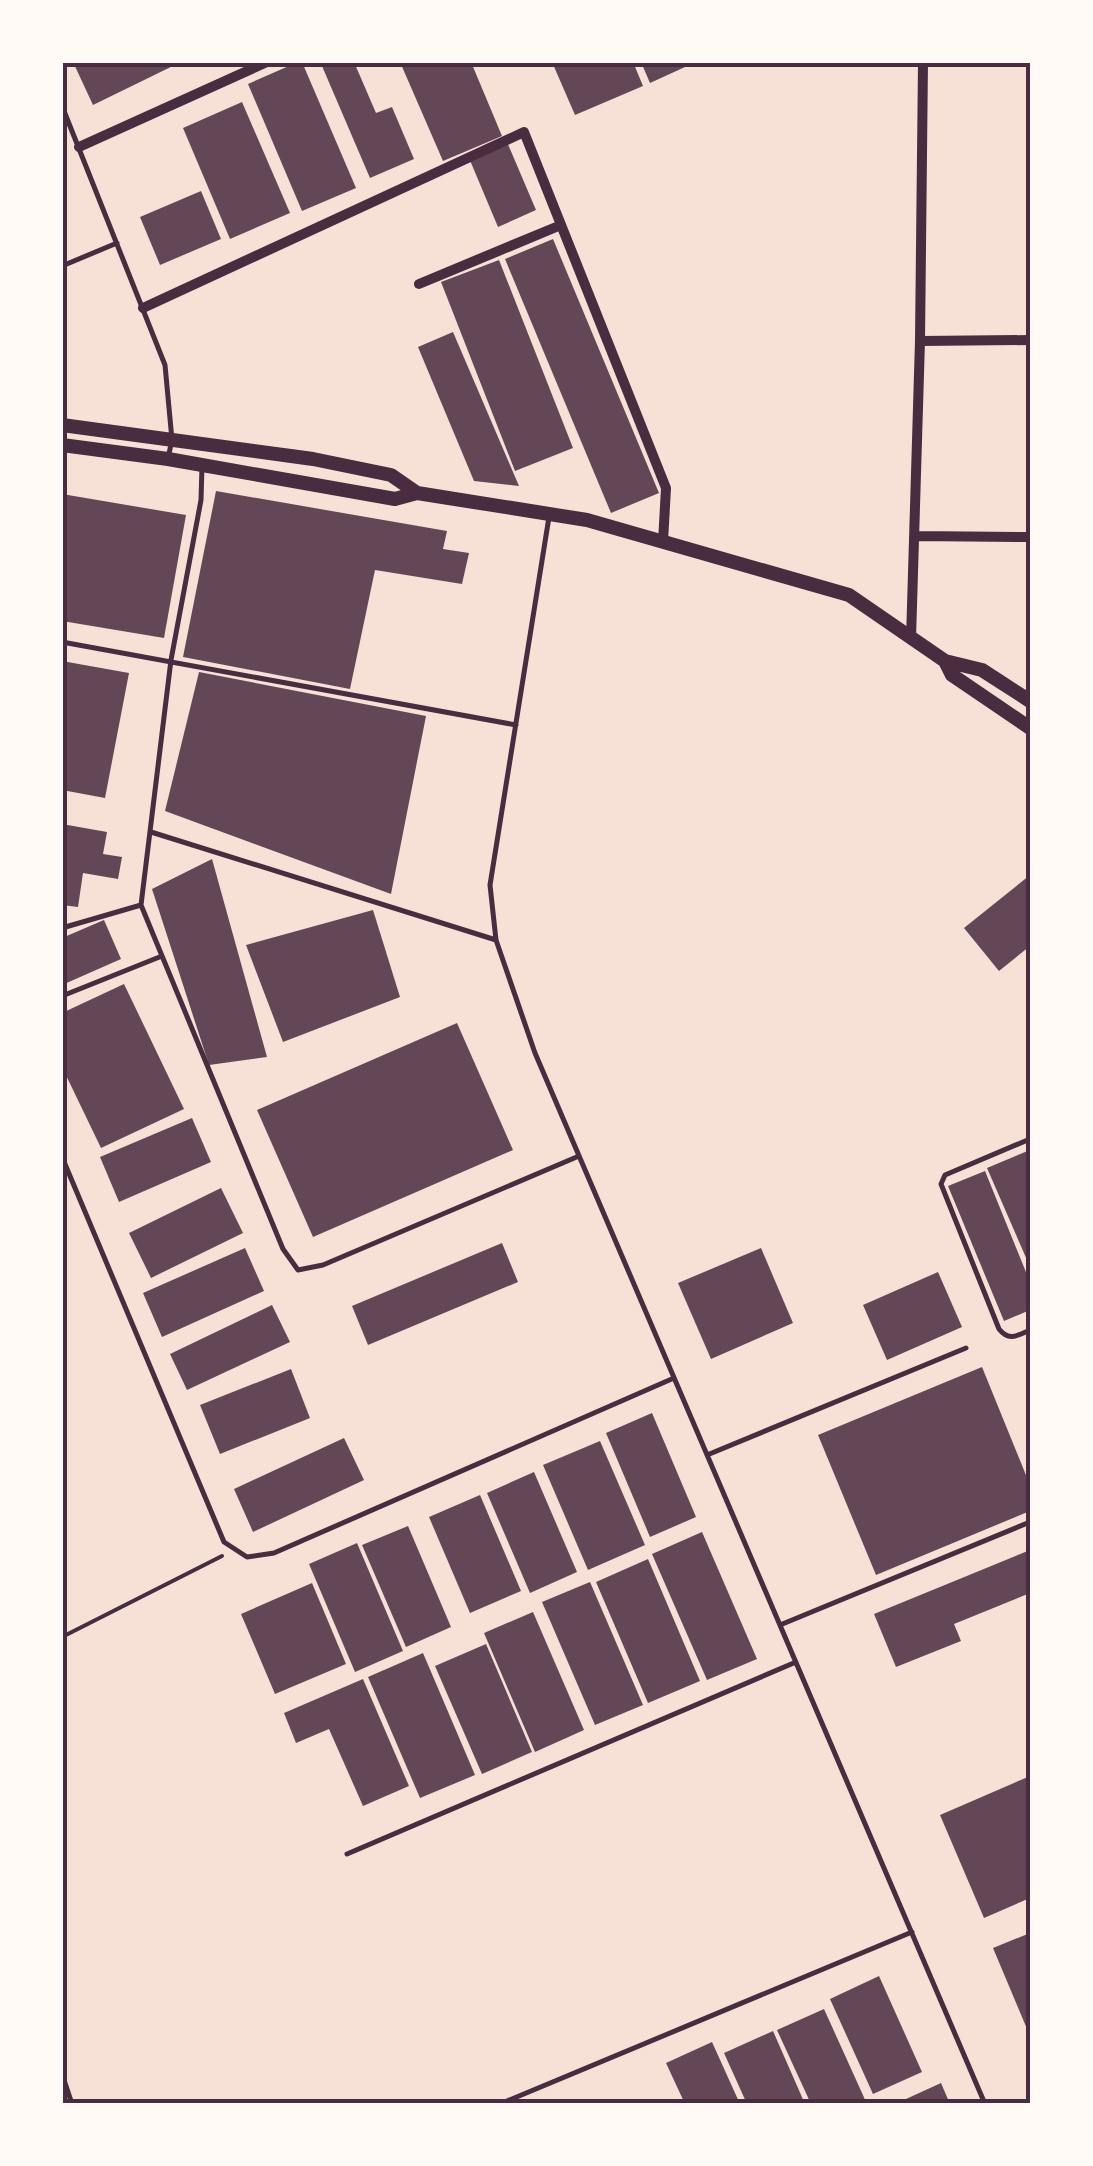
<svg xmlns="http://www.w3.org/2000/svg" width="1093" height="2166" viewBox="0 0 1093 2166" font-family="Roboto,sans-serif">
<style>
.building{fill:#644757}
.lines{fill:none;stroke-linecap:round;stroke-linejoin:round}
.path{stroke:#4a2c40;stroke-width:4}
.service{stroke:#4a2c40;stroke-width:5}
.minor{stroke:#4a2c40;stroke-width:10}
.tertiary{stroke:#4a2c40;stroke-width:14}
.neatline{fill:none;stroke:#4a2c40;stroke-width:4}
</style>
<rect width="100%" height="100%" fill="#f7e1d7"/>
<path class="building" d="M73 62H181L93 105Z
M298 62H302L356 188 302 211 248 84Z
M331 62H354L376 113 392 107 414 159 370 178 322 66Z
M400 62H471L502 136 443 161Z
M552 62H633L643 86 575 115Z
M641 62H696L650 83Z
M242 102 290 213 230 239 183 128Z
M507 142 536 210 498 227 469 158Z
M201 191 221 239 160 265 140 217Z
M553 239 659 493 611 513 505 259Z
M499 260 573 448 515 471 441 282Z
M453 332 519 486 474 481 418 347Z
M216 491 447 531 443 549 469 553 462 584 375 570 350 689 183 657Z
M62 494 186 515 164 638 62 621Z
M62 661 129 673 105 798 62 790Z
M199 672 426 716 391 894 165 811Z
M62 824 107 832 103 854 122 857 118 879 83 873 78 907 62 905Z
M212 859 267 1057 209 1065 152 889Z
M1030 875V946L999 971 964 928Z
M373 910 400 997 283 1042 246 945Z
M104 920 121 959 62 985V938Z
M124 984 184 1109 101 1148 62 1067V1013Z
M457 1023 513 1150 313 1237 257 1110Z
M192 1118 211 1162 119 1202 100 1157Z
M1030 1150V1267L987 1168Z
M985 1171 1030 1282V1310L1004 1321 948 1186Z
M221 1188 243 1233 151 1278 129 1233Z
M502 1243 518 1282 368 1345 352 1306Z
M245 1248 264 1291 162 1337 143 1293Z
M761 1248 793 1323 711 1359 678 1283Z
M938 1272 962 1327 887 1360 863 1305Z
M272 1305 290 1342 187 1390 170 1354Z
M982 1367 1030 1485V1511L876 1575 818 1435Z
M291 1369 310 1418 220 1454 200 1405Z
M652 1413 696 1517 650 1537 606 1433Z
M344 1438 364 1480 253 1532 234 1489Z
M600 1441 645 1545 588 1570 543 1465Z
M534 1472 577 1572 530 1593 487 1493Z
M480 1495 521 1591 470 1613 429 1517Z
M408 1526 451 1627 406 1647 362 1545Z
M702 1532 757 1659 707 1680 652 1554Z
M357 1543 403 1651 355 1672 309 1564Z
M1030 1550V1593L954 1624 961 1641 896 1667 874 1614Z
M648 1559 700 1681 648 1703 596 1582Z
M590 1582 643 1705 595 1725 542 1602Z
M312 1583 346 1664 275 1694 241 1614Z
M533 1612 584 1730 535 1752 484 1633Z
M486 1644 532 1752 482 1774 435 1666Z
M423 1653 475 1775 420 1798 368 1677Z
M363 1679 409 1786 363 1806 329 1729 296 1743 284 1713Z
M1030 1776V1898L984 1918 940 1815Z
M1030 1933V2036L993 1948Z
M879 1976 922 2072 873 2094 830 1999Z
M824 2009 867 2104H811L777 2030Z
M773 2031 805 2104H747L724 2053Z
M712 2042 740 2104H685L666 2063Z
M941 2083 950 2104H895Z"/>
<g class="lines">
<path class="path" d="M62 1637 222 1556"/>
<path class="service" d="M62 106 165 365 172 440 168 458
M62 266 117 243
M202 466 201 500 171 660 141 905 283 1249 298 1270 323 1265 579 1156
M549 517 490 885 496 940 535 1053 985 2104
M62 642 516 725
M151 832 496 940
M62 928 141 905
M62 996 162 956
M1030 1139 945 1175 941 1184 999 1329C1009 1342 1018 1335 1030 1330
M62 1157 224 1542 247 1557 274 1553 674 1378
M707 1455 966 1348
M780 1625 1030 1522
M347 1854 796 1662
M62 2074 72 2104
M500 2104 912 1932"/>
<path class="minor" d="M79 147 267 62
M419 284 561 225
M143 308 524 132 666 488 663 542
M920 341 1030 340
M915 536 1030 537
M911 639 920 341 923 62"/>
<path class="tertiary" d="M62 425 313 459 391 475 417 493
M62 445 168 459 395 499 417 493 587 520 849 595 945 661 982 670 1030 701
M945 661 952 675 1030 728"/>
</g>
<rect width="1093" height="2166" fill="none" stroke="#fffaf5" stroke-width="130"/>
<rect x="65" y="65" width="963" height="2036" class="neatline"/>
</svg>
